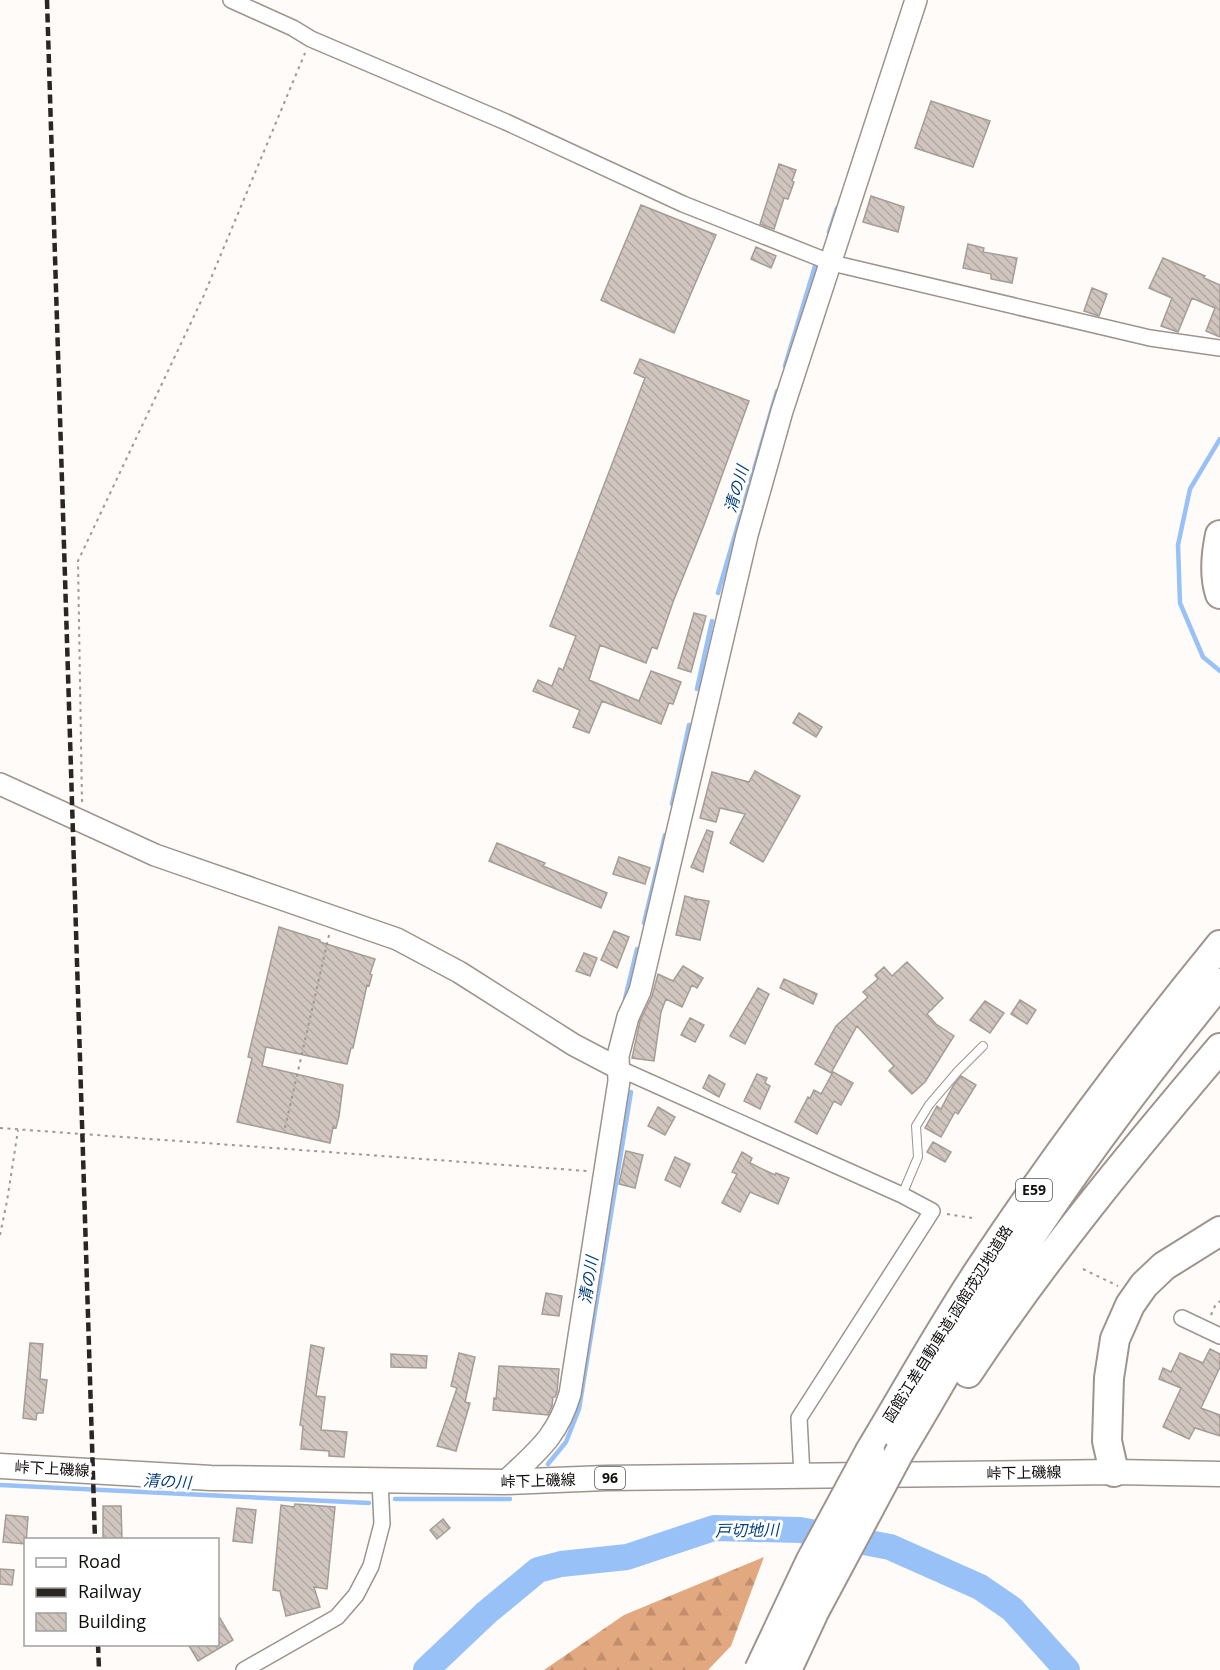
<svg xmlns="http://www.w3.org/2000/svg" width="1220" height="1670" viewBox="0 0 1220 1670" font-family="'Open Sans','Noto Sans JP',sans-serif">
<style>
.forest{fill:url(#forest-firs)}
.lines{fill:none;stroke-linecap:round;stroke-linejoin:round}
.stream{stroke:#98c2f7;stroke-width:4.5}
.river{stroke:#98c2f7;stroke-width:26}
.building{fill:url(#building-back-hatch);stroke:#a69c96;stroke-width:1.5}
.lane-casing{stroke:#9e948e;stroke-width:10}
.street-casing{stroke:#9e948e;stroke-width:18}
.secondary-casing{stroke:#9e948e;stroke-width:24}
.primary-casing{stroke:#9e948e;stroke-width:27}
.highway-casing{stroke:#9e948e;stroke-width:32}
.path{stroke:#9c9896;stroke-width:2;stroke-dasharray:3 4.5;stroke-linecap:butt}
.lane{stroke:#fff;stroke-width:8}
.street{stroke:#fff;stroke-width:15}
.secondary{stroke:#fff;stroke-width:21}
.primary{stroke:#fff;stroke-width:24}
.highway{stroke:#fff;stroke-width:28}
.rail{stroke:#2a2624;stroke-width:4.5;stroke-dasharray:9 4.5;stroke-linecap:butt}
.highway-bridge-casing{stroke:#9e948e;stroke-width:32;stroke-linecap:butt}
.highway-bridge{stroke:#fff;stroke-width:28}
.labels{text-anchor:middle;stroke-width:6;stroke-linejoin:round;paint-order:stroke}
.shield{fill:#fff;stroke:#585655;stroke-width:1.5}
.shield-label{font-size:14px;font-weight:bold;fill:#110e0c}
.street-label{font-size:15px;fill:#110e0c;stroke:#fff}
.water-label{font-size:16px;font-style:italic;fill:#043f7c;stroke:#fff}
</style>
<defs>
<pattern id="forest-firs" width="22" height="20" patternUnits="userSpaceOnUse" patternTransform="scale(1.5)"><rect width="22" height="20" fill="#e2a87f"/><path d="M5 1l3.5 6h-7zM16 11l3.5 6h-7z" fill="#c18f6d"/></pattern>
<pattern id="building-back-hatch" width="6" height="6" patternUnits="userSpaceOnUse" patternTransform="scale(1.5)"><rect width="6" height="6" fill="#d0c6bf"/><path d="M-1 5l2 2M0 0l6 6M5-1l2 2" fill="none" stroke="#b2a9a3"/></pattern>
</defs>
<rect width="100%" height="100%" fill="#fffbf8"/>
<path class="forest" d="M764 1557 731 1646 708 1670H544L624 1615Z"/>
<g class="lines">
<path class="stream" d="M829 232 837 208
M785 366 815 266
M1220 439 1190 489 1178 545 1180 603 1203 657 1220 671
M718 593 777 391
M697 689 712 621
M672 804 689 725
M644 923 665 835
M625 999 637 949
M548 1464 566 1442 579 1409 631 1092
M0 1485 369 1503
M395 1499H510"/>
<path class="river" d="M426 1670 486 1613 538 1570 561 1564 627 1557 714 1528 800 1530 890 1547 980 1587 1012 1609 1067 1670"/>
</g>
<path class="building" d="M931 101 990 121 973 167 915 148Z
M779 164 796 170 792 181 794 182 788 199 784 198 774 229 760 224Z
M871 196 904 207 898 232 863 222Z
M641 205 716 235 674 333 601 300Z
M968 244 984 248 983 252 1017 258 1012 283 991 279V274L963 268Z
M756 247 776 256 771 268 751 259Z
M1163 258 1205 276 1204 278 1220 285V337L1206 331 1215 308 1192 298 1178 332 1161 326 1172 298 1149 288Z
M1092 288 1107 294 1099 316 1084 311Z
M640 359 749 401 704 525 673 602 657 649 652 647 646 663 600 645 589 680 639 701 651 671 681 682 673 704 669 703 661 724 602 701 589 733 573 727 580 710 533 691 538 680 552 686 559 668 563 670 576 636 550 626 645 378 634 373Z
M694 613 706 616 691 672 678 668Z
M799 713 822 727 816 737 793 723Z
M755 771 800 796 763 862 730 843 745 814 720 808 716 822 700 818 712 772 749 782Z
M707 830 713 832 703 872 691 867Z
M497 843 545 863 543 866 607 893 601 908 489 861Z
M619 857 650 868 645 884 613 874Z
M685 896 696 899V901L697 899 709 901 700 940 676 935Z
M279 927 320 940V942L375 959 370 974 372 975 369 986 367 985 353 1048H351L347 1064 266 1047 262 1066 343 1085 339 1116 336 1128 333 1127 330 1143 237 1122 252 1058 248 1057Z
M614 931 629 937 617 968 601 960Z
M584 953 597 958 590 976 576 971Z
M907 962 943 998 927 1014 936 1024 954 1036 925 1082 912 1094 889 1071 894 1066 857 1026 831 1073 815 1064 836 1026 868 997 863 992 878 979 875 975 884 967 892 976Z
M683 966 703 978 697 988 692 985 682 1007 666 999 661 1012 654 1061 632 1058 640 1021 652 996 658 974 673 981Z
M784 979 817 994 813 1004 780 988Z
M758 988 769 994 745 1044 730 1036Z
M1020 1000 1036 1010 1027 1024 1011 1014Z
M985 1001 1004 1013 990 1033 970 1020Z
M690 1018 704 1025 695 1042 681 1035Z
M833 1072 853 1083 841 1105 834 1101 817 1134 795 1122 808 1097 810 1098 814 1090 821 1094Z
M757 1074 767 1078 765 1083 770 1086 760 1109 744 1101Z
M709 1075 725 1084 719 1097 703 1088Z
M961 1076 976 1085 958 1114 955 1112 941 1137 925 1128 937 1106 941 1109 953 1086Z
M658 1107 675 1117 665 1135 648 1126Z
M933 1142 951 1152 945 1162 927 1152Z
M626 1151 643 1155 635 1188 619 1184Z
M742 1152 752 1158 750 1163 775 1175 776 1173 789 1178 778 1204 750 1192 740 1212 722 1203 737 1174 732 1172Z
M675 1157 690 1164 680 1187 665 1180Z
M546 1293 562 1296 559 1316 542 1314Z
M30 1343 43 1344 40 1379 47 1380 43 1413H37L36 1420 23 1418Z
M311 1345 324 1348 316 1396 325 1397 321 1430 347 1432 344 1457 329 1456V1451L301 1449 303 1426 300 1425Z
M1210 1349 1220 1354V1367L1201 1408 1220 1415V1436L1195 1428 1189 1439 1163 1427 1181 1388 1159 1379 1163 1368 1171 1372 1180 1353 1203 1363Z
M459 1353 475 1357 465 1402 470 1403 456 1451 437 1446 457 1388 451 1386Z
M391 1354 427 1356 426 1368 391 1367Z
M499 1366 559 1369 557 1392 555 1397H553L552 1406 548 1415 493 1410 494 1398 496 1399Z
M295 1504 335 1507 327 1589 314 1587 320 1607 286 1616 280 1591 273 1590 281 1505 294 1507Z
M103 1506H121L122 1538 103 1539Z
M237 1508 256 1510 252 1543 233 1541Z
M6 1515 28 1517 26 1544 3 1542Z
M443 1519 450 1528 437 1539 430 1530Z
M0 1569 14 1570 12 1585 0 1584Z
M218 1615 233 1640 198 1661 188 1644H218Z"/>
<g class="lines">
<g class="lane-casing">
<path id="lane" d="M902 1195 918 1157 916 1126 929 1105 958 1071 983 1046"/>
</g>
<g class="street-casing">
<path id="street" d="M231 0 293 28 311 39 506 122 683 204 832 263 1150 338 1220 348
M618 1068 902 1195 932 1211 799 1418 802 1476
M1182 1318 1220 1336
M244 1670 337 1617 356 1595 371 1566 382 1524 380 1481"/>
</g>
<g class="secondary-casing">
<path id="secondary" d="M0 784 155 855 397 939 459 972 574 1045 618 1068
M505 1482C536 1452 557 1438 570 1394L619 1081 618 1056 628 1017 640 991 747 535 782 411 916 0"/>
</g>
<g class="primary-casing">
<path id="primary" d="M0 1466 211 1478 505 1482 606 1478 1114 1472 1220 1474"/>
</g>
<g class="highway-casing">
<path id="highway" d="M1220 535C1216 554 1214 576 1220 594
M968 1373C1044 1258 1131 1153 1220 1048
M870 1451C908 1388 943 1324 984 1263 1057 1153 1136 1048 1220 945
M900 1451C935 1393 968 1333 1005 1276 1070 1174 1143 1077 1220 983
M1114 1472 1107 1441 1109 1378 1115 1339 1130 1305 1144 1285 1164 1266 1220 1231"/>
</g>
<path class="path" d="M82 802 78 561 204 295 305 53
M0 1128 587 1171
M285 1128 329 935
M947 1214 972 1218
M0 1235 7 1201 18 1130
M1083 1269 1118 1286
M1211 1315 1215 1306 1220 1301"/>
<use href="#lane" class="lane"/>
<use href="#street" class="street"/>
<use href="#secondary" class="secondary"/>
<use href="#primary" class="primary"/>
<use href="#highway" class="highway"/>
<path class="rail" d="M47 0 95 1540
M98 1644 99 1670"/>
<g class="highway-bridge-casing">
<path id="highway-bridge" d="M759 1670 810 1562 870 1451
M787 1670 814 1612 900 1451"/>
</g>
<use href="#highway-bridge" class="highway-bridge"/>
</g>
<g class="labels">
<g class="shield">
<rect x="1016" y="1179" width="36" height="22" rx="4.5"/>
<rect x="595" y="1467" width="30" height="22" rx="4.5"/>
</g>
<g class="shield-label">
<text x="1034" y="1195">E59</text>
<text x="610" y="1483">96</text>
</g>
<g class="street-label">
<text transform="translate(948 1324) rotate(-58)" y="5">函館江差自動車道;函館茂辺地道路</text>
<text transform="translate(52 1469) rotate(3)" y="5">峠下上磯線</text>
<text transform="translate(1024 1473) rotate(-1)" y="5">峠下上磯線</text>
<text transform="translate(538 1481) rotate(-2)" y="5">峠下上磯線</text>
</g>
<g class="water-label">
<text transform="translate(736 489) rotate(-74)" y="6">清の川</text>
<text transform="translate(588 1280) rotate(-81)" y="6">清の川</text>
<text transform="translate(167 1481) rotate(3)" y="6">清の川</text>
<text transform="translate(747 1530) rotate(-1)" y="6">戸切地川</text>
</g>
</g>
<rect x="24" y="1538" width="195" height="108" fill="#ffffff" stroke="#a09f9e" stroke-width="1.5"/>
<rect x="36" y="1558" width="30" height="9" fill="#ffffff" stroke="#a09f9e" stroke-width="1.5"/>
<text x="78" y="1568" font-size="18" fill="#110e0c">Road</text>
<rect x="36" y="1588" width="30" height="9" fill="#2a2624" stroke="#a09f9e" stroke-width="1.5"/>
<text x="78" y="1598" font-size="18" fill="#110e0c">Railway</text>
<rect x="36" y="1613" width="30" height="18" fill="url(#building-back-hatch)" stroke="#a09f9e" stroke-width="1.5"/>
<text x="78" y="1628" font-size="18" fill="#110e0c">Building</text>
</svg>
